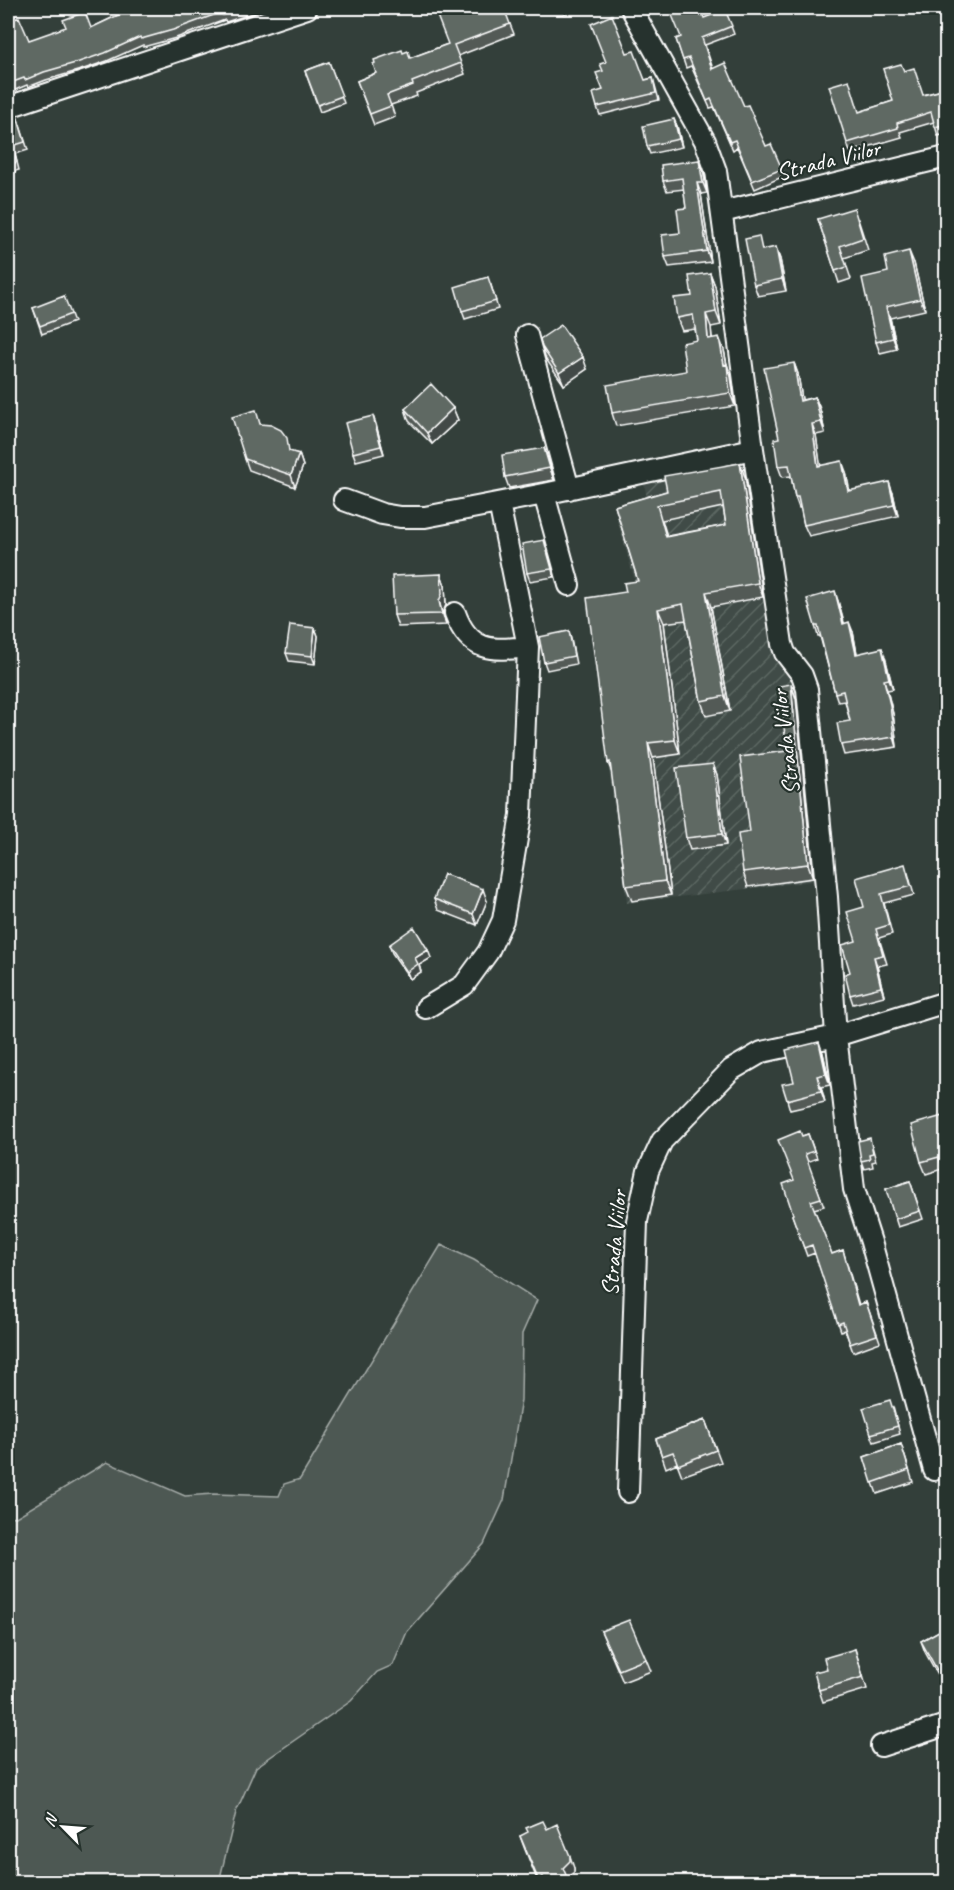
<svg xmlns="http://www.w3.org/2000/svg" width="954" height="1890" viewBox="0 0 954 1890" font-family="Caveat,sans-serif">
<style>
.industrial{fill:url(#industrial-furrows)}
.grass{fill:#4d5853;stroke:#a6aca9;stroke-width:1.5}
.lines{fill:none;stroke-linecap:round;stroke-linejoin:round}
.minor-casing{stroke:#fff;stroke-width:24}
.minor{stroke:#26332d;stroke-width:20}
.wall{fill:#525a56;stroke:#fff;stroke-width:1.5;fill-rule:evenodd}
.shaded-wall{fill:#424a46;stroke:#fff;stroke-width:1.5}
.building{fill:#5f6964;stroke:#fff;stroke-width:1.5;fill-rule:evenodd}
.labels{text-anchor:middle;stroke-width:4.5;stroke-linejoin:round;paint-order:stroke}
.street-label{font-size:24px;fill:#fff;stroke:#26332d}
</style>
<defs>
<pattern id="industrial-furrows" width="10" height="10" patternUnits="userSpaceOnUse" patternTransform="scale(1.5)"><rect width="10" height="10" fill="#404c47"/><path d="M-1 1l2-2M0 10L10 0M9 11l2-2" fill="none" stroke="#5d6763"/></pattern>
</defs>
<rect width="100%" height="100%" fill="#333f3a"/>
<filter id="ink" filterUnits="userSpaceOnUse"><feTurbulence type="fractalNoise" baseFrequency=".0167" numOctaves="2"/><feDisplacementMap in="SourceGraphic" scale="12" xChannelSelector="R" yChannelSelector="G"/><feConvolveMatrix kernelMatrix="1 2 1 2 8 2 1 2 1" color-interpolation-filters="sRGB"/></filter>
<g filter="url(#ink)">
<path class="industrial" d="M747 458 801 690 822 880 627 903 586 600 638 592 617 520 649 509 643 478Z"/>
<path class="grass" d="M441 1245 474 1260 537 1300 522 1334 521 1400 504 1500 484 1544 407 1632 393 1665 377 1672 351 1701 256 1767 236 1812 219 1882H8V1516L16 1517 107 1462 185 1496 213 1494 279 1496 284 1484 300 1479Z"/>
<g class="lines">
<g class="minor-casing">
<path id="minor" d="M631 8 705 141 716 171 753 449 782 644 785 653 802 675 807 689 827 897 836 1036 854 1189 871 1242 934 1470
M8 107 307 8
M722 212 946 157
M527 335 569 489
M544 494 569 585
M344 500 382 514 400 517H425L544 494 753 449
M455 613C469 652 491 651 528 647
M426 1008 464 985 488 952 503 920 521 815 528 647 499 503
M628 1492 637 1221 648 1171 662 1141 731 1070 762 1052 836 1036 946 1002
M881 1746 946 1725"/>
</g>
<use href="#minor" class="minor"/>
</g>
<path class="wall" d="M131 8H268L226 22 225 20 176 38 143 47V45L107 61 81 70 46 80 28 87 27 85 8 93V22L29 40 91 28 131 9Z
M562 8H580L565 14Z
M725 10 734 34 705 45 713 69 744 106 766 146 782 169 784 176 755 189 737 147 733 150 714 107 710 108 691 66 686 68 676 39 681 37 704 18Z
M491 13 510 24 514 34 458 56 465 74 416 93 417 96 391 105 395 117 374 125 357 81 376 73 403 53 410 58 448 44Z
M627 53 645 80 653 78 659 100 600 115 597 107 603 90V71Z
M329 62 344 103 320 112 305 71Z
M904 71 923 95 946 89V134L938 136 934 122 900 132 902 137 850 152 847 143 859 112 893 101Z
M17 116 28 150 15 154 19 170 8 173V119Z
M677 126 682 147 650 154 647 146Z
M699 160 703 170 707 193 701 194 711 262 669 267 665 257 680 233 686 208 684 189 667 191 663 181Z
M818 219H858L868 250 844 258 851 279 839 283Z
M764 250 780 259 786 291 758 296 754 285Z
M914 263 925 310 890 318 897 349 880 353 876 342 888 272Z
M710 273 715 286 721 325 711 327 712 338 724 350 727 364 731 377 735 406 616 426 612 413 686 371 697 340 695 329 682 331 677 318 692 296Z
M491 285 498 309 465 319 462 311Z
M33 308 71 314 74 322 42 334Z
M542 347 587 369 564 385 546 359Z
M794 363 798 374 802 400 815 397 820 409 825 433 816 435 820 465 846 472 849 491 893 493 898 516 809 536 804 525 801 508H799L795 497 791 476 782 477 778 466Z
M453 408 458 420 432 444 409 421 405 409Z
M373 416 384 454 356 461 353 453Z
M261 424 291 452 299 454 303 466 295 487 249 470 245 459Z
M544 448 554 480 509 488 505 477Z
M745 477 763 597 711 607 730 711 706 716 701 701 686 620 664 623 680 754 653 758 671 895 632 901 626 886 612 773 608 763 626 592 638 581 615 506 667 491ZM723 507 726 525 667 536 662 520Z
M544 540 554 577 530 581 527 573Z
M441 574 445 586 446 605 443 612 446 625 398 627 394 615Z
M838 601 844 624 853 632 857 654 885 657 893 689 887 690 893 714 897 747 844 755 841 745 850 721 845 701 838 702 835 693 820 636H818L815 626Z
M315 628 318 636 315 664 289 661 286 653Z
M569 631 571 639 576 664 547 670 544 662Z
M791 684 796 699 813 878 748 887 743 872 750 832 787 751Z
M713 764 717 775 726 845 690 850 686 838Z
M908 873 914 895 884 903 892 934 879 938 887 964 877 966 884 996 853 1004 850 995V972L856 941 864 907Z
M434 899 487 901 477 925 438 910Z
M389 945 431 958 419 965 421 972 410 979 392 953Z
M823 1053 830 1085 821 1087 825 1102 790 1110 787 1100 794 1082Z
M946 1115 942 1169 926 1174 921 1162Z
M808 1134 817 1158 807 1162 824 1206 814 1209 832 1254 843 1250 859 1305 866 1302 880 1342 853 1352 845 1330 841 1331 815 1253 807 1256 792 1215 793 1214 794 1180 802 1136Z
M872 1146 876 1161 872 1162 873 1167 864 1169 861 1161Z
M910 1181 923 1219 898 1227 886 1189Z
M893 1407 900 1434 874 1442 871 1434Z
M705 1420 721 1462 682 1476 677 1463 666 1468 656 1439Z
M901 1444 913 1482 877 1494 864 1457Z
M946 1627V1687L945 1688 925 1652 921 1641Z
M601 1631 646 1659 651 1671 623 1682Z
M855 1649 867 1689 823 1702 819 1690 827 1669Z
M547 1829 574 1868V1872L567 1880 568 1882H538L524 1847 520 1836Z"/>
<path class="shaded-wall" d="M674 119 677 126 682 147 679 139Z
M699 160 703 170 707 193 703 183Z
M697 183 701 194 711 262 707 251Z
M776 247 780 259 786 291 782 279Z
M909 251 914 263 925 310 920 299Z
M710 273 715 286 721 325 716 312Z
M886 307 890 318 897 349 893 338Z
M706 314 711 327 713 352 708 339Z
M719 337 724 350 727 366V364L731 377 735 406 730 393 724 365Z
M583 357 587 369 564 385 559 373Z
M794 363 798 374 804 412 800 401Z
M815 397 820 409 825 433 821 422Z
M453 408 458 420 432 444 427 433Z
M373 416 376 424 384 454 381 446Z
M812 424 816 435 822 477 818 466Z
M544 448 548 459 554 480 550 468Z
M299 454 303 466 295 487 291 475Z
M842 461 846 472 852 502 848 491Z
M740 463 745 477 763 597 758 583Z
M889 482 893 493 898 516 894 505Z
M441 574 445 586 446 605 443 612 446 625 439 601Z
M835 591 838 601 847 633 843 624Z
M706 592 711 607 730 711 725 696Z
M658 609 664 623 680 754 675 740Z
M849 622 853 632 859 664 856 654Z
M315 628 318 636 315 664 312 656Z
M882 648 885 657 893 689 889 679Z
M884 680 887 690 893 714 897 747 894 737Z
M791 684 796 699 813 878 808 864Z
M648 743 653 758 671 895 665 881Z
M713 764 717 775 726 845 722 834Z
M483 889 487 901 477 925 473 914Z
M428 950 431 958 419 965 421 972 410 979 407 972 415 958Z
M874 957 877 966 884 996 881 987Z
M819 1042 823 1053 830 1085 826 1074Z
M817 1076 821 1087 825 1102 821 1091Z
M570 1856 574 1868V1872L567 1880 563 1868Z"/>
<path class="building" d="M131 8H243L223 15 222 12 173 30 141 39 140 37 105 53 79 62 44 72 25 80 24 78 8 84V22L19 17 29 40 66 27 63 20 85 12 91 28 131 9Z
M434 8H489L491 13 504 8 510 24 454 45 461 63 412 82 413 85 387 95 391 106 370 114 357 81 376 73 373 64 375 63 374 60 402 50 403 53 408 51 410 58 448 44Z
M669 8H700L704 18 725 10 732 26 702 38 712 69 725 63 744 106 748 105 766 146 771 144 782 169 752 181 735 140 730 142 711 99 707 101 689 58 683 60 676 39 681 37Z
M612 15 627 53 634 51 645 80 653 78 656 93 597 107 593 93 603 90 596 73 603 71 600 64 606 62 591 24Z
M329 62 342 96 318 105 305 71Z
M901 64 904 71 914 68 923 95 946 89V124L935 127 931 112 897 123 898 128 847 143 829 86 849 80 859 112 893 101 883 69Z
M17 116 25 142 12 146 17 162 8 165V119Z
M674 119 679 139 647 146 643 126Z
M699 160 703 183H697L707 251 665 257 662 235 680 233 677 209 686 208 682 178 663 181 661 165Z
M854 208 863 238 840 246 847 267 835 271 818 219Z
M759 236 762 250 776 247 782 279 754 285 745 239Z
M909 251 920 299 886 307 893 338 876 342 862 278 888 272 885 257Z
M710 273 716 312 706 314 708 339 719 337 724 365 727 364 730 393 612 413 607 385 686 371 682 343 697 340 693 315 677 318 674 298 692 296 689 276Z
M488 277 496 301 462 311 455 287Z
M64 296 71 314 40 326 33 308Z
M561 325 583 357 559 373 542 347 540 339Z
M794 363 800 401 815 397 821 422 812 424 818 466 842 461 848 491 889 482 894 505 804 525 798 497H795L789 465 778 466 774 439 779 438 764 368Z
M431 384 453 408 427 433 405 409Z
M256 410 260 424 271 425 281 430 287 438 289 451 299 454 291 475 245 459 232 417Z
M373 416 381 446 353 453 345 423Z
M544 448 550 468 505 477 502 455Z
M740 463 758 583 706 592 725 696 701 701 683 604 658 609 675 740 648 743 665 881 626 886 610 762 608 763 587 598 626 592 624 583 638 581 615 506 667 491 664 476ZM721 492 726 525 666 537 657 505Z
M544 540 552 569 527 573 522 544Z
M441 574 442 594 439 601 442 614 394 615 392 576Z
M835 591 843 624 849 622 856 654 882 648 889 679 884 680 890 705 894 737 841 745 837 723 850 721 843 691 835 693 818 626H815L807 599Z
M290 625 315 628 312 656 286 653Z
M569 631 574 656 544 662 539 637Z
M791 684 808 864 743 872 738 834 750 832 740 757 787 751 779 686Z
M713 764 722 834 686 838 676 768Z
M905 864 911 886 881 894 889 925 876 929 883 955 874 957 881 987 850 995 845 974 850 972 842 945 856 941 847 912 864 907 856 878Z
M444 874 483 889 473 914 434 899Z
M414 927 428 950 415 958 418 964 407 972 389 945Z
M819 1042 826 1074 817 1076 821 1091 787 1100 782 1084 794 1082 786 1050Z
M946 1115V1183L939 1157 921 1162 911 1125Z
M800 1131 802 1136 808 1134 814 1151 805 1154 821 1198 811 1201 832 1254 843 1250 858 1305 866 1302 877 1335 850 1344 843 1322 838 1324 812 1245 804 1248 792 1215 793 1214 783 1184 794 1180 778 1140Z
M870 1138 873 1153 869 1154 870 1159 861 1161 858 1141Z
M910 1181 920 1211 895 1219 886 1189Z
M890 1400 898 1426 871 1434 863 1408Z
M705 1420 716 1450 678 1465 673 1452 662 1456 656 1439Z
M901 1444 909 1470 872 1483 864 1457Z
M629 1620 646 1659 619 1670 601 1631Z
M946 1627V1674L941 1677 921 1641Z
M855 1649 863 1677 819 1690 814 1672 827 1669 824 1658Z
M543 1821 547 1829 557 1824 570 1856V1861L563 1868 566 1875 547 1882H545L543 1877 538 1879 520 1836 528 1832 526 1828Z"/>
</g>
<g class="labels">
<g class="street-label">
<text transform="translate(828 160) rotate(-14)" y="8">Strada Viilor</text>
<text transform="translate(785 742) rotate(-97)" y="8">Strada Viilor</text>
<text transform="translate(614 1243) rotate(-85)" y="8">Strada Viilor</text>
</g>
</g>
<rect width="954" height="1890" fill="none" stroke="#26332d" stroke-width="30"/>
<rect x="15" y="15" width="924" height="1860" fill="none" stroke="#fff" stroke-width="2" filter="url(#ink)"/>
<g transform="translate(63 1827) rotate(295)" stroke="#26332d" stroke-width="4.5" paint-order="stroke">
<path d="M0-4.5L10 22L0 15L-10 22Z" fill="#ffffff"/>
<text y="-9" font-size="16" font-weight="bold" text-anchor="middle" fill="#ffffff">N</text>
</g>
</svg>
